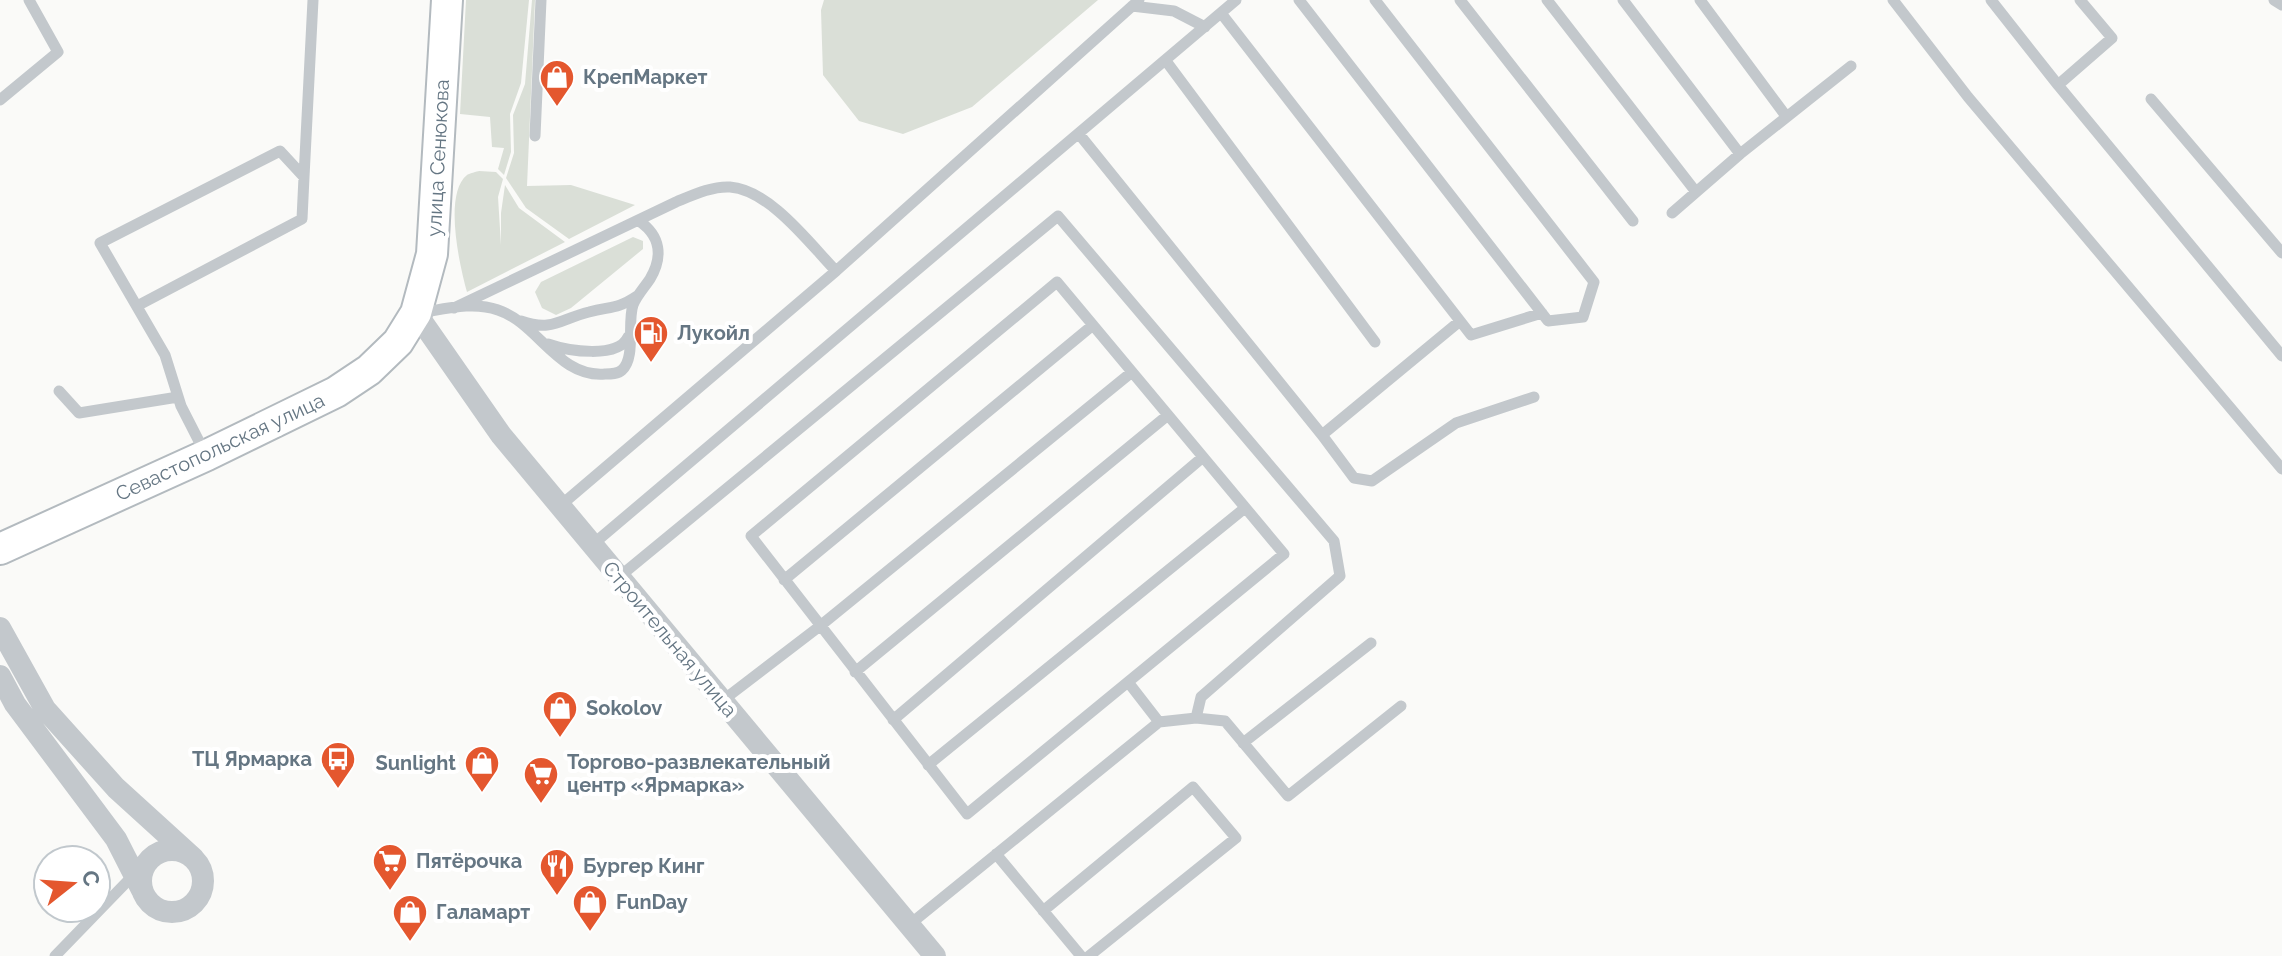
<svg xmlns="http://www.w3.org/2000/svg" width="2282" height="956" viewBox="0 0 2282 956" font-family="Raleway,sans-serif">
<style>
.green{fill:#dadfd7}
.lines{fill:none;stroke-linecap:round;stroke-linejoin:round}
.secondary-casing{stroke:#b3babf;stroke-width:34}
.lane{stroke:#c3c8cc;stroke-width:11}
.street{stroke:#c3c8cc;stroke-width:22}
.secondary{stroke:#fff;stroke-width:30}
.labels{text-anchor:middle;stroke-width:8;stroke-linejoin:round;paint-order:stroke}
.poi-label{font-size:20px;font-weight:bold;fill:#657683;stroke:#fff;text-anchor:start}
.street-label{font-size:20px;fill:#657683;stroke:#fff}
</style>
<rect width="100%" height="100%" fill="#fafaf8"/>
<path class="green" d="M466 0H529L521 83 510 114 511 152 504 175 498 169 504 148 492 147 490 117 460 114Z
M532 0H535L527 186 571 185 635 205 569 239 526 208 506 178 514 153 513 115 525 84Z
M824 0H1098L972 107 903 134 859 121 823 75 821 10Z
M479 171 496 172 503 179 498 197 501 245V213L505 185 519 208 565 242 467 292C460 267 443 194 467 175 468 174 478 171 479 171Z
M633 237 643 241V249L571 308 556 315 542 308 535 292 541 282Z"/>
<g class="lines">
<g class="secondary-casing">
<path id="secondary" d="M0 549 207 455 336 392 369 370 398 342 416 313 432 254 447 0"/>
</g>
<path class="lane" d="M1299 0 1548 321 1583 317 1594 282 1375 0
M1460 0 1633 221
M1547 0 1696 192
M1623 0 1740 154
M1700 0 1786 116
M1893 0 1968 97 2282 469
M1991 0 2058 85 2282 356
M2274 0 2282 5
M1132 6 1174 11 1205 27
M1221 13 1471 335 1542 313
M1166 61 1375 342
M2058 85 2112 38 2080 0
M2151 99 2282 253
M0 100 58 52 29 0
M1079 134 1322 435 1460 321
M535 136 541 0
M304 177 313 0
M1672 213 1740 154 1851 66
M1057 282 1284 554 967 814 751 536Z
M137 306 302 219 304 177 280 151 100 243 165 355 181 406 206 455
M454 308 676 202C693 195 712 186 730 187 770 190 810 244 836 271
M420 313C445 309 473 301 498 310 538 323 558 378 605 374 611 374 618 374 622 370 636 358 627 322 633 305 637 295 644 288 650 279 663 257 661 236 639 221
M521 321C553 332 560 319 589 312 611 306 616 310 637 296
M548 344C568 351 618 359 628 337
M59 391 79 413 178 397
M1322 435 1354 478 1372 481 1456 423 1534 397
M560 506 836 271 1139 0
M592 545 1236 0
M619 577 1058 216 1334 541 1340 576 1201 697 1196 718
M784 580 1093 325
M855 672 1168 415
M1128 682 1159 722
M722 701 820 626 1132 372
M893 720 1203 457
M1243 743 1371 643
M928 765 1245 508
M996 854 1081 956
M1043 911 1193 787 1236 838 1089 956
M909 925 1159 722 1196 718 1225 721 1288 796 1401 706
M55 956 148 860"/>
<path class="street" d="M416 313 501 435 935 956
M0 628 45 709 116 788 193 858
M0 676 15 704 116 839 142 890
M141 881a31 31 0 1 1 62 0a31 31 0 1 1-62 0Z"/>
<use href="#secondary" class="secondary"/>
</g>
<defs>
<g id="shop-pin" transform="scale(1.8)"><path d="M0 17L-7.5 6A9.5 9.5 0 1 1 7.5 6Z" fill="#e4572e" stroke="#fff"/><path d="M-5-2.5h2.3a2.7 3.5 0 0 1 5.4 0H5L5.5 6h-11ZM-1.5-2.5h3a1.5 2.3 0 0 0-3 0Z" fill="#fff"/></g>
<g id="fuel-pin" transform="scale(1.8)"><path d="M0 17L-7.5 6A9.5 9.5 0 1 1 7.5 6Z" fill="#e4572e" stroke="#fff"/><path d="M-5.5-6h7V0h2V4h1.3V-2.5L3-4.5l.8-.8L6-3V5H2.5V1h-1V6h-7ZM-4.2-4.7v3.2H.2V-4.7Z" fill="#fff"/></g>
<g id="bus-pin" transform="scale(1.8)"><path d="M0 17L-7.5 6A9.5 9.5 0 1 1 7.5 6Z" fill="#e4572e" stroke="#fff"/><path d="M-5-6H5V4H4V6H2V4H-2V6H-4V4H-5ZM-3.5-4V0h7V-4ZM-3.5 1.2v1.5H-2V1.2ZM2 1.2v1.5H3.5V1.2Z" fill="#fff"/></g>
<g id="supermarket-pin" transform="scale(1.8)"><path d="M0 17L-7.5 6A9.5 9.5 0 1 1 7.5 6Z" fill="#e4572e" stroke="#fff"/><path d="M-6-5.5h2.5l.6 2H6L4.5 2H-2.5L-4.4-4H-6ZM-1.5 3.2a1.3 1.3 0 1 0 .1 0ZM3 3.2a1.3 1.3 0 1 0 .1 0Z" fill="#fff"/></g>
<g id="restaurant-pin" transform="scale(1.8)"><path d="M0 17L-7.5 6A9.5 9.5 0 1 1 7.5 6Z" fill="#e4572e" stroke="#fff"/><path d="M-5-6h1v4h1v-4h1v4h1v-4h1v5L-1.5 .5V6h-2V.5L-5-1ZM5-6V6H3V1.5H1.5Q1.5-4 5-6Z" fill="#fff"/></g>
</defs>
<g fill-rule="evenodd">
<use href="#shop-pin" x="557" y="77"/>
<use href="#fuel-pin" x="651" y="333"/>
<use href="#shop-pin" x="560" y="708"/>
<use href="#bus-pin" x="338" y="759"/>
<use href="#shop-pin" x="482" y="763"/>
<use href="#supermarket-pin" x="541" y="774"/>
<use href="#supermarket-pin" x="390" y="861"/>
<use href="#restaurant-pin" x="557" y="866"/>
<use href="#shop-pin" x="590" y="902"/>
<use href="#shop-pin" x="410" y="912"/>
</g>
<g class="labels">
<g class="poi-label">
<text x="583" y="84">КрепМаркет</text>
<text x="677" y="340">Лукойл</text>
<text x="586" y="715">Sokolov</text>
<text x="312" y="766" text-anchor="end">ТЦ Ярмарка</text>
<text x="567" y="769">Торгово-развлекательный<tspan x="567" dy="23">центр «Ярмарка»</tspan></text>
<text x="456" y="770" text-anchor="end">Sunlight</text>
<text x="416" y="868">Пятёрочка</text>
<text x="583" y="873">Бургер Кинг</text>
<text x="616" y="909">FunDay</text>
<text x="436" y="919">Галамарт</text>
</g>
<g class="street-label">
<text transform="translate(438 158) rotate(-87)" y="7">улица Сенюкова</text>
<text transform="translate(220 447) rotate(-25)" y="7">Севастопольская улица</text>
<text transform="translate(670 639) rotate(50)" y="7">Строительная улица</text>
</g>
</g>
<g transform="translate(72 884) rotate(73)"><circle r="38" fill="#ffffff" stroke="#c1c8cd" stroke-width="2"/>
<path d="M0-6L14 30L0 20L-14 30Z" fill="#e4572e"/>
<text y="-12" font-size="22" font-weight="bold" text-anchor="middle" fill="#657683">С</text>
</g>
</svg>
